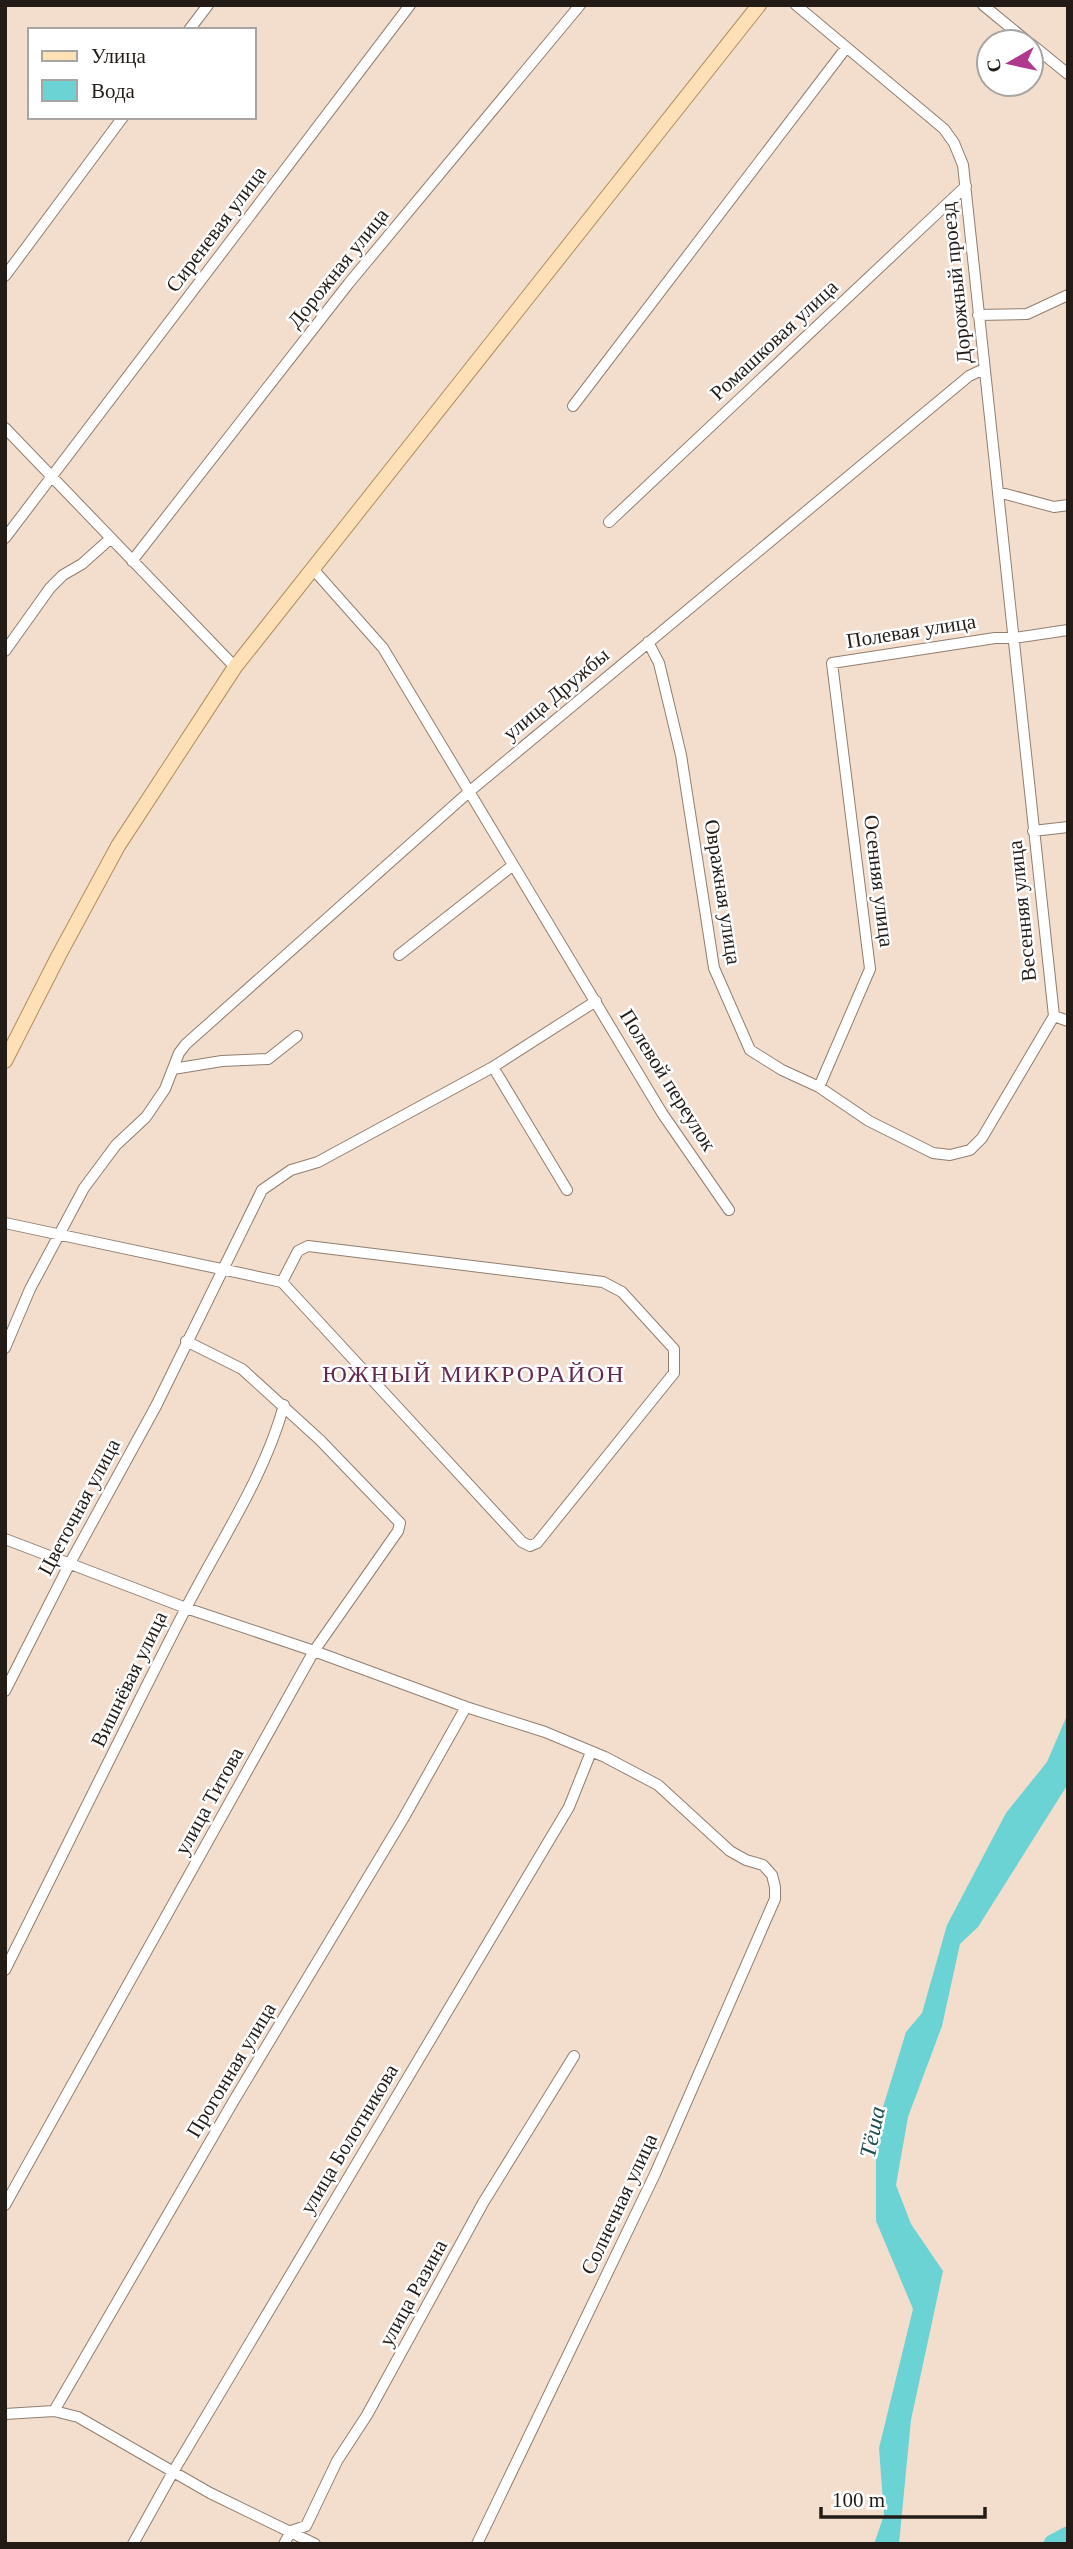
<svg xmlns="http://www.w3.org/2000/svg" width="1073" height="2549" viewBox="0 0 1073 2549" font-family="'Times New Roman',serif">
<style>
.water{fill:#6bd3d4}
.lines{fill:none;stroke-linecap:round;stroke-linejoin:round}
.river{stroke:#6bd3d4;stroke-width:19}
.minor-casing{stroke:#917e6f;stroke-width:12}
.major-casing{stroke:#b08e5f;stroke-width:16}
.minor{stroke:#fff;stroke-width:10}
.major{stroke:#fde0b6;stroke-width:14}
.labels{text-anchor:middle;stroke-width:5;stroke-linejoin:round;paint-order:stroke}
.street-label{font-size:21px;fill:#231c16;stroke:#fff}
.water-label{font-size:23px;font-style:italic;fill:#1f4e4f;stroke:#fff}
.quarter-label{font-size:24px;letter-spacing:2px;fill:#642951;stroke:#fff}
</style>
<rect width="100%" height="100%" fill="#f3decd"/>
<path class="water" d="M1068 1713V1784L978 1927 960 1944 942 2026 908 2117 896 2185 911 2224 943 2271 911 2420 899 2544H874L884 2515 879 2448 913 2309 876 2221V2130L906 2032 922 2013 947 1925 1006 1813 1047 1762Z"/>
<g class="lines">
<path class="river" d="M1053 2544 1068 2536"/>
<g class="minor-casing">
<path id="minor" d="M983 5 1028 42
M189 30 208 5
M1031 44 1068 74
M5 276 123 117
M978 315 1027 314 1068 295
M573 406 846 48
M5 428 235 667
M998 492 1054 507 1068 505
M609 522 966 186
M5 538 410 5
M132 561 349 283 580 5
M313 569 383 648 662 1113 729 1210
M648 642 659 663 681 755 714 968 750 1050 782 1070 819 1087 869 1121 933 1153 950 1155 970 1150 982 1138 1054 1016 963 165 954 143 944 129 796 5
M5 651 50 588 63 575 82 564 110 539
M1033 831 1068 827
M399 955 512 866
M1054 1016 1068 1021
M493 1067 567 1190
M173 1069 222 1061 268 1059 297 1036
M819 1087 870 969 832 663 995 638H1014L1068 630
M5 1223 282 1282 522 1542 530 1546 537 1543 674 1373V1349L622 1292 603 1282 308 1246 298 1251 282 1282
M5 1348 30 1289 84 1188 116 1145 146 1117 165 1089 179 1053 186 1044 470 791 969 376 984 369
M5 1539 186 1608 314 1651 466 1707 545 1732 605 1757 658 1785 730 1851 746 1860 763 1865 772 1875 775 1887V1899L655 2174 477 2544
M5 1691 70 1563 156 1406 262 1190 291 1170 318 1162 493 1067 596 1001
M5 1970C65 1850 124 1729 185 1610 219 1543 264 1478 284 1405
M5 2205 314 1651 398 1531 400 1523 320 1440 242 1369 186 1341
M54 2411 78 2417 210 2493 315 2544
M5 2414 54 2411 233 2102 403 1819 466 1707
M133 2544 173 2472 569 1807 591 1752
M284 2544 291 2531 306 2526 337 2461 367 2415 483 2203 574 2056"/>
</g>
<g class="major-casing">
<path id="major" d="M5 1061 59 955 118 846 235 667 759 5"/>
</g>
<use href="#minor" class="minor"/>
<use href="#major" class="major"/>
</g>
<g class="labels">
<g class="street-label">
<text transform="translate(216 229) rotate(-53)" y="7">Сиреневая улица</text>
<text transform="translate(338 268) rotate(-51)" y="7">Дорожная улица</text>
<text transform="translate(956 283) rotate(-96)" y="7">Дорожный проезд</text>
<text transform="translate(774 340) rotate(-43)" y="7">Ромашковая улица</text>
<text transform="translate(911 631) rotate(-9)" y="7">Полевая улица</text>
<text transform="translate(556 694) rotate(-40)" y="7">улица Дружбы</text>
<text transform="translate(879 881) rotate(83)" y="7">Осенняя улица</text>
<text transform="translate(723 892) rotate(81)" y="7">Овражная улица</text>
<text transform="translate(1022 911) rotate(-96)" y="7">Весенняя улица</text>
<text transform="translate(668 1080) rotate(58)" y="7">Полевой переулок</text>
<text transform="translate(79 1507) rotate(-62)" y="7">Цветочная улица</text>
<text transform="translate(129 1679) rotate(-64)" y="7">Вишнёвая улица</text>
<text transform="translate(209 1801) rotate(-61)" y="7">улица Титова</text>
<text transform="translate(231 2070) rotate(-59)" y="7">Прогонная улица</text>
<text transform="translate(349 2139) rotate(-59)" y="7">улица Болотникова</text>
<text transform="translate(619 2204) rotate(-65)" y="7">Солнечная улица</text>
<text transform="translate(413 2293) rotate(-61)" y="7">улица Разина</text>
</g>
<g class="water-label">
<text transform="translate(872 2132) rotate(-78)" y="8">Тёша</text>
</g>
<g class="quarter-label">
<text x="474" y="1382">ЮЖНЫЙ МИКРОРАЙОН</text>
</g>
</g>
<rect width="1073" height="2549" fill="none" stroke="#231c16" stroke-width="14"/>
<rect x="28" y="28" width="228" height="91" fill="#ffffff" stroke="#a7a4a2" stroke-width="2"/>
<rect x="42" y="51" width="35" height="10" fill="#fde0b6" stroke="#a7a4a2" stroke-width="2"/>
<text x="91" y="63" font-size="21" fill="#231c16">Улица</text>
<rect x="42" y="80" width="35" height="21" fill="#6bd3d4" stroke="#a7a4a2" stroke-width="2"/>
<text x="91" y="98" font-size="21" fill="#231c16">Вода</text>
<g transform="translate(1010 63) rotate(261)"><circle r="33" fill="#ffffff" stroke="#a7a4a2" stroke-width="2"/>
<path d="M0-5L12 26L0 18L-12 26Z" fill="#b0388d"/>
<text y="-10" font-size="19" font-weight="bold" text-anchor="middle" fill="#231c16">С</text>
</g>
<path d="M821 2507v10h164v-10" fill="none" stroke="#231c16" stroke-width="3.5"/>
<text x="832" y="2507" font-size="21" fill="#231c16" stroke="#ffffff" stroke-width="5" paint-order="stroke">100 m</text>
</svg>
